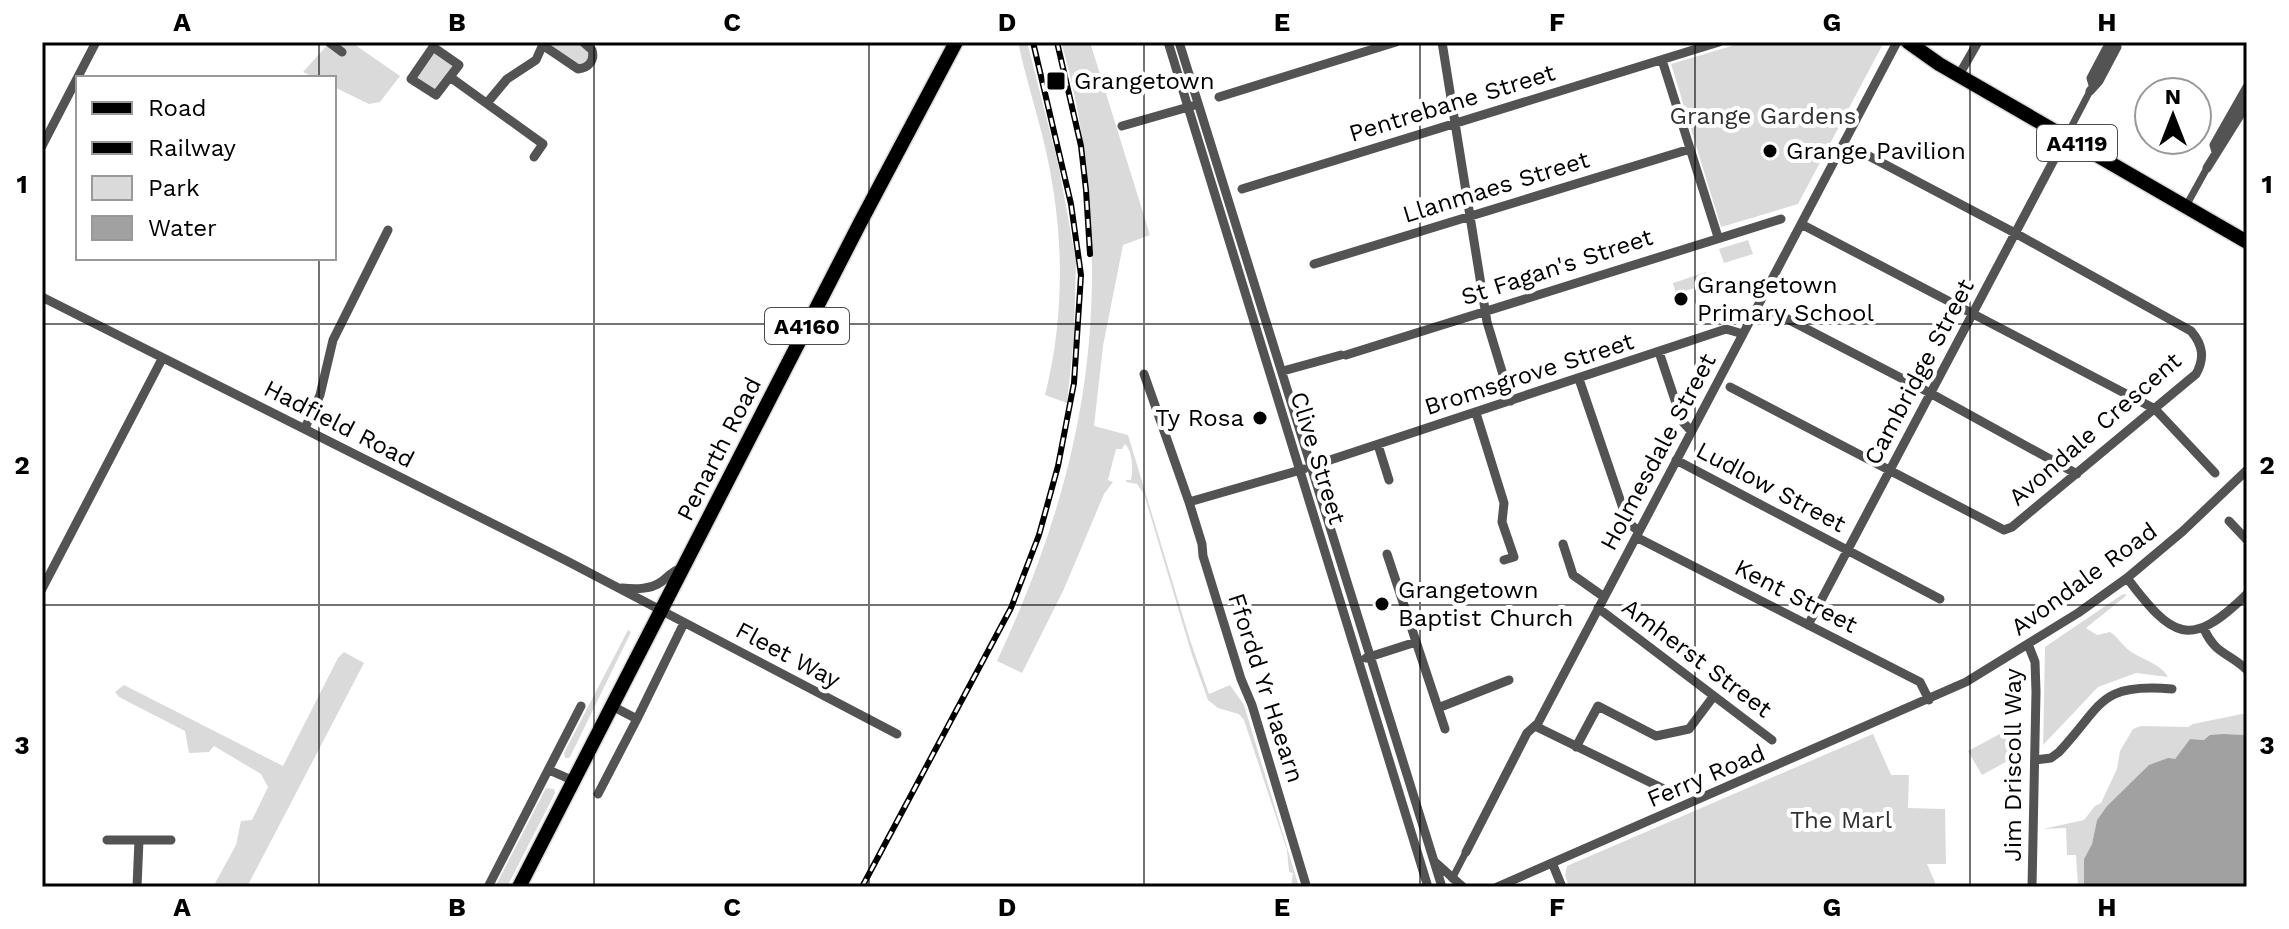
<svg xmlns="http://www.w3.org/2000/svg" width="2289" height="929" viewBox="0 0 2289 929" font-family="'Work Sans',sans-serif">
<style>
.green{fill:#dadada}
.water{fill:#a1a1a1}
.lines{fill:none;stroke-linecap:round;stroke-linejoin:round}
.primary-casing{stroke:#dbdbdb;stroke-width:17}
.pedestrian{stroke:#535353;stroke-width:7}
.minor{stroke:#535353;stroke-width:9}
.primary{stroke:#000;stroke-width:14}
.rail-casing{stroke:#000;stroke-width:6}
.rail{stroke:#fff;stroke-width:3;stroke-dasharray:9;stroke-linecap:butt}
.grid{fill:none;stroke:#000;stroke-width:2;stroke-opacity:0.55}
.poi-dot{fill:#000;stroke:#fff;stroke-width:3}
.labels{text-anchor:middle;stroke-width:8;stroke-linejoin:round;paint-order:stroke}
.shield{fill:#fff;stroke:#4c4c4c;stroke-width:2}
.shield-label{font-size:22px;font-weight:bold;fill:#000}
.poi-label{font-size:24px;fill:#000;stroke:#fff;text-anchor:start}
.street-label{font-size:24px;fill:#000;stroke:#fff}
.park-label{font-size:24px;fill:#313131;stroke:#fff}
.neatline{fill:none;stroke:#000;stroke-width:3}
.grid-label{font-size:26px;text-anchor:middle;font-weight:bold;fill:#000}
</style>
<rect width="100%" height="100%" fill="#fff"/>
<path class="green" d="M330 42H351L400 76 380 102 369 104 334 87V78H315L303 72Z
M544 42H583L592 50 583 68Z
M1018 42H1027L1058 163 1076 261 1074 336 1067 403 1045 395C1065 317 1064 234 1047 156 1039 118 1026 80 1018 42Z
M1061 42H1090L1150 235 1123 245 1103 346 1094 426 1128 435 1190 640 1209 694 1230 685 1244 705 1299 887H1291L1293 873 1289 872 1287 850 1244 720 1239 714 1218 708 1208 700 1192 655 1144 494 1137 484 1126 482V480H1131C1133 470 1133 452 1125 444L1122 449H1116L1108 480 1113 482 1104 494 1064 589 1022 673 997 661C1067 511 1103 369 1089 203 1085 148 1077 95 1061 42Z
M1745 42H1884L1798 204 1721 227 1671 64Z
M433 47 459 65 436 95 411 79Z
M1748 240 1753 254 1724 263 1719 249Z
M1706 272 1710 283 1676 294 1673 283Z
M2123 594 2127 595 2086 628 2097 635 2110 632C2118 637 2122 645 2130 651 2143 660 2161 664 2168 677L2136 673 2098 687 2043 745V752L2045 647Z
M628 630 631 632 571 755 569 758H565L564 753Z
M344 652 364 663 247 887H213L236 845 241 821 252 820 268 787 261 774 214 746 209 752 189 753 185 731 119 697 115 692 124 685 283 766 338 658Z
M2247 713V735L2224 734 2204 740 2190 739 2175 759 2147 770 2135 779 2107 806 2097 820 2092 844 2084 859V887H2078L2076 855H2067L2066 828 2043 829 2084 820 2095 806 2101 803 2117 769 2120 751 2133 729 2141 726 2188 727 2193 724Z
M2009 729 2022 753 1982 775 1968 751Z
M1873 734 1891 775H1909L1908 808 1945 809 1946 864H1927L1937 887H1569L1565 875 1567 866Z
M546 788 554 789 555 793 507 887H495Z"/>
<path class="water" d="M2224 734 2247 735V887H2084V859L2092 844 2097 820 2107 806 2149 765 2168 758 2175 759 2190 739 2204 740 2210 735Z"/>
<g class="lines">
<g class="primary-casing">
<path id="primary" d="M1908 42 1939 64 2247 242
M519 887 860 223 956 42"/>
</g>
<path class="pedestrian" d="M2066 137 2090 91
M1843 143 1867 155
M2186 206 2207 168
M1452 879 1466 852"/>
<path class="minor" d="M1168 42 1428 887
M1179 42 1442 887
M1442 42 1487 322 1511 401
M330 43 342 52
M544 46 578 69C589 68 595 60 592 50L583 42
M433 47 459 65 436 95 411 79Z
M1662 60 1718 237
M1959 75 1978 42
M450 77 543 144 534 157
M2093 85 2091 78 2109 44 2113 42
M2090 91 2099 81 2117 47 2116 42
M1219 97 1396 42
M487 103 507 79 536 60 544 42
M1122 126 1192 106
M42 146 96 42
M2216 152 2214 145 2247 87
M2207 168 2247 104
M1242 189 1719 42
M1801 224 2155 409 2215 473
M1314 264 1690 149
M42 297 567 561 897 734
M1770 310 1930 393 2077 474
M1659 352 1682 421 1691 431
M1346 355 1781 219
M1283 371 1341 355
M1144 374 1189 502 1304 469
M1579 379 1628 523 1639 531
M1730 387 2004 530 2012 527 2196 374C2205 358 2203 345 2191 331L2015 233 1867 155
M1476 413 1504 503 1502 522 1514 557 1504 560
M305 428 320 395 333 340 388 230
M1378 445 1389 480
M1676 460 1940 599
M1327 461 1726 329 1743 334
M1189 502 1202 544 1203 556 1241 679 1252 705 1306 885
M2229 521 2247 540
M1636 537 1920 682 1929 700
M1563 544 1573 575 1604 597
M1387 554 1445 729
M2127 578C2172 637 2189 651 2247 594
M622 588C634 589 650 590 661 582 670 576 671 571 682 568
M42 589 162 359
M1598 608 1772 740
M1808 625 2066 137
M2204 629C2216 655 2228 652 2247 670
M2028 644 2035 662 2036 692 2032 887
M1366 658 1416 642
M612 706 637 719 684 623
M1438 708 1509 680
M1535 726 1670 792
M1576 747 1598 706 1656 736 1689 729 1713 697
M2035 760 2051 758 2059 752C2104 704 2098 683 2172 689
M549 770 574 781
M598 794 637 719
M107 840H171
M1466 852 1527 733 1538 723 1897 42
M1435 862 1463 887
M1553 865 1562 887
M137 887 139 840
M488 887 581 706
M1497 887 1966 682 2078 613 2127 578 2183 531 2247 470"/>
<use href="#primary" class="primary"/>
<g class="rail-casing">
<path id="rail" d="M1057 42 1081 146 1086 190 1090 254
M862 887 1011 608 1039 535 1058 466 1074 383 1081 275 1071 204 1033 42"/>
</g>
<use href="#rail" class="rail"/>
</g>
<path class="grid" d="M319 42V78M594 42V887M869 42V887M1144 42V887M1420 42V887M1695 42V887M1970 42V887M319 258V887M42 324H2247M42 605H2247"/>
<g class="poi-dot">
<rect x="1046" y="71" width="20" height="20" rx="4"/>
<circle cx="1770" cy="151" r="8"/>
<circle cx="1681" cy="299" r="8"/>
<circle cx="1260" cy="418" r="8"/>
<circle cx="1382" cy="604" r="8"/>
</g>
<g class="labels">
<g class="shield">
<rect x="2037" y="125" width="80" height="36" rx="6"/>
<rect x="765" y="308" width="84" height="36" rx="6"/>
</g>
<g class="shield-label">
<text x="2077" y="151">A4119</text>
<text x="807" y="334">A4160</text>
</g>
<g class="poi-label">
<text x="1074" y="89">Grangetown</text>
<text x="1786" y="159">Grange Pavilion</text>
<text x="1697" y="293">Grangetown<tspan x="1697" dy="28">Primary School</tspan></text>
<text x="1244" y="426" text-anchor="end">Ty Rosa</text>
<text x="1398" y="598">Grangetown<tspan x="1398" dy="28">Baptist Church</tspan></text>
</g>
<g class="street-label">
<text transform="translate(1452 103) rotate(-17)" y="8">Pentrebane Street</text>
<text transform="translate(1496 187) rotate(-17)" y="8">Llanmaes Street</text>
<text transform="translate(1557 267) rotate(-18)" y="8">St Fagan's Street</text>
<text transform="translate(1919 372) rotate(-62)" y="8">Cambridge Street</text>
<text transform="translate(1529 374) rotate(-18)" y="8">Bromsgrove Street</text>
<text transform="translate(339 424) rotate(27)" y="8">Hadfield Road</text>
<text transform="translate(2095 429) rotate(-41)" y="8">Avondale Crescent</text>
<text transform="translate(719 449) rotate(-63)" y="8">Penarth Road</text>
<text transform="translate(1658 452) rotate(-62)" y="8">Holmesdale Street</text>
<text transform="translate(1318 458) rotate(73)" y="8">Clive Street</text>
<text transform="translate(1771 487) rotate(28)" y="8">Ludlow Street</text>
<text transform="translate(2084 579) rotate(-36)" y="8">Avondale Road</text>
<text transform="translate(1796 596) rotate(27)" y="8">Kent Street</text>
<text transform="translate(788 655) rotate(28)" y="8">Fleet Way</text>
<text transform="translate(1697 658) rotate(37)" y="8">Amherst Street</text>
<text transform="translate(1266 688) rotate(72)" y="8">Ffordd Yr Haearn</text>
<text transform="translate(2013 765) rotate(-90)" y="8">Jim Driscoll Way</text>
<text transform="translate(1706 776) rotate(-23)" y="8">Ferry Road</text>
</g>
<g class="park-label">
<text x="1763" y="124">Grange Gardens</text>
<text x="1841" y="828">The Marl</text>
</g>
</g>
<rect width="2289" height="929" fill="none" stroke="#ffffff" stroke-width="88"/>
<rect x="76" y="76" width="260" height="184" fill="#ffffff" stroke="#999999" stroke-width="2"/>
<rect x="92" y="102" width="40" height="12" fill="#000000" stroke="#999999" stroke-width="2"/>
<text x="148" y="116" font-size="24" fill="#000000">Road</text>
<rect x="92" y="142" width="40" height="12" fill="#000000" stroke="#999999" stroke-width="2"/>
<text x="148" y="156" font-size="24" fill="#000000">Railway</text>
<rect x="92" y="176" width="40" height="24" fill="#dadada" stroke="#999999" stroke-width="2"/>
<text x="148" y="196" font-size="24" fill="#000000">Park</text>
<rect x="92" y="216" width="40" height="24" fill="#a1a1a1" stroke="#999999" stroke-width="2"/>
<text x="148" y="236" font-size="24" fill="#000000">Water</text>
<g transform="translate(2173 116)"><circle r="38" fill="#ffffff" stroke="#999999" stroke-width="2"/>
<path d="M0-6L14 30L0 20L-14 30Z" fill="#000000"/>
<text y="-12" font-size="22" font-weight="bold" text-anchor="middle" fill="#000000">N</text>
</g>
<rect x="44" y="44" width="2201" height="841" class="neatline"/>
<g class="grid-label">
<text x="182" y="31">A</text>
<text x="457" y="31">B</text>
<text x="732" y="31">C</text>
<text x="1007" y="31">D</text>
<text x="1282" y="31">E</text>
<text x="1557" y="31">F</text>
<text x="1832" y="31">G</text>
<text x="2107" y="31">H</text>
<text x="22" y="193">1</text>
<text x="2267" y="193">1</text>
<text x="22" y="474">2</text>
<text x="2267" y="474">2</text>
<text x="22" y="754">3</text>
<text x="2267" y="754">3</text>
<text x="182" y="916">A</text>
<text x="457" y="916">B</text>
<text x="732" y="916">C</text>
<text x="1007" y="916">D</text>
<text x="1282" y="916">E</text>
<text x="1557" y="916">F</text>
<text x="1832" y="916">G</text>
<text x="2107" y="916">H</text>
</g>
</svg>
